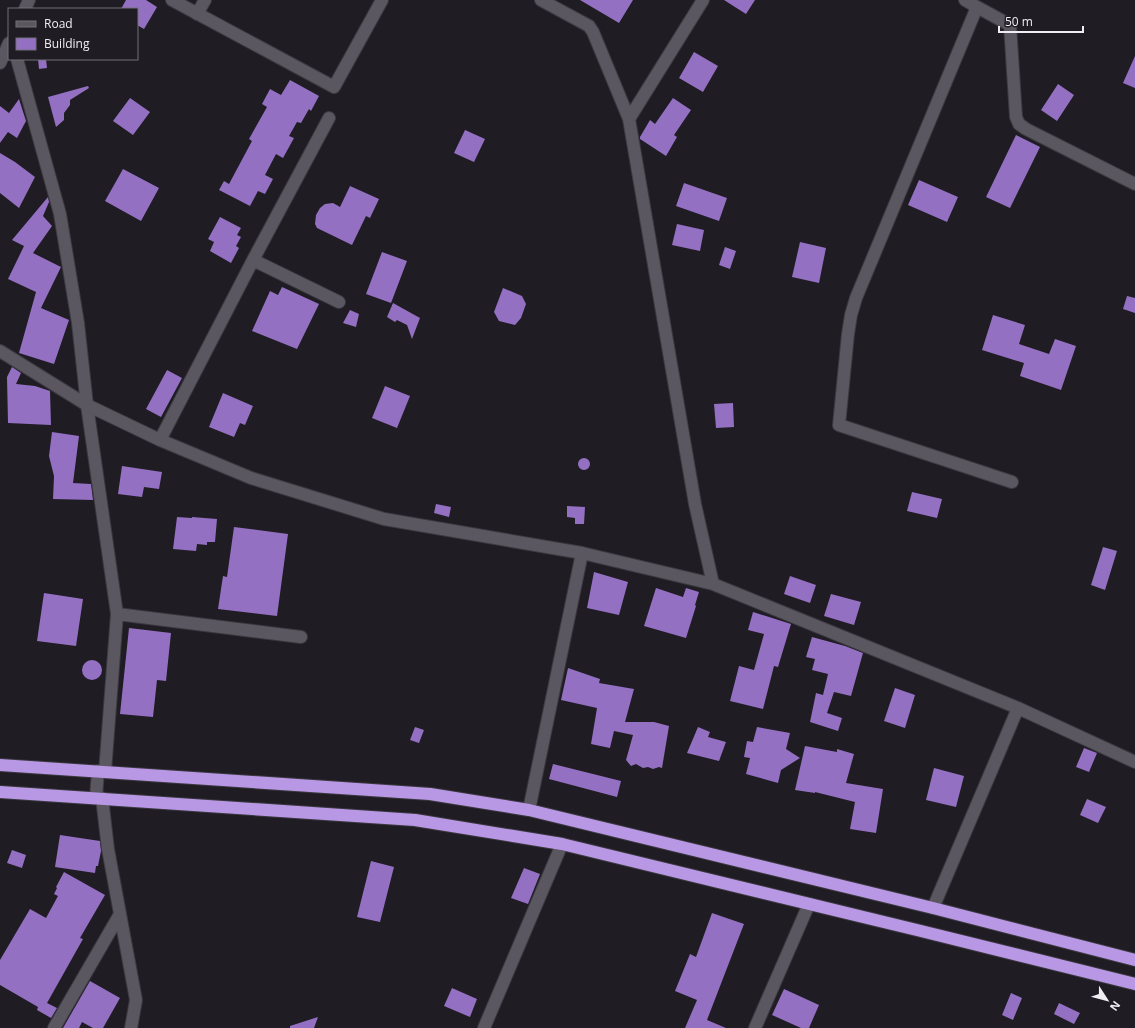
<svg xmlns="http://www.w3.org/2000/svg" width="1135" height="1028" viewBox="0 0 1135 1028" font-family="'Open Sans',sans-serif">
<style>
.building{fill:#9470c2}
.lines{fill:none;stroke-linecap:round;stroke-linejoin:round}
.street-casing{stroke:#3c3940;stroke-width:14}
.secondary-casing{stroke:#3c3940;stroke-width:14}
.highway-casing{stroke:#3c3940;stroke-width:14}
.street{stroke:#5a5760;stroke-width:12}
.secondary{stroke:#5a5760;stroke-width:12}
.highway{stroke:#b898e5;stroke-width:12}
</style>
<rect width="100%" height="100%" fill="#1f1c24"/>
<path class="building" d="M126 0H146L157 7 144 29 137 25V9H121Z
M580 0H633L619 23Z
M724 0H755L746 14Z
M694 52 718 66 703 92 679 78Z
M1135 56V88L1123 83Z
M38 59H46L47 68 39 69Z
M290 80 319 96 311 111 309 109 301 123 297 122 289 136 294 138 283 158 276 154 265 175 273 179 265 194 258 191 250 206 219 190 224 181 229 184 252 141 249 139 267 107 262 104 270 89 281 95Z
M1058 84 1074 95 1057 121 1041 110Z
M88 86 89 88 70 100V105L64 113V120L56 127 48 97Z
M130 98 150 112 133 135 113 121Z
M673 98 691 110 674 135 677 137 666 156 640 139V137L650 120 655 124Z
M19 99 26 121 17 138 8 132 0 143V106L9 113Z
M465 130 485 139 474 162 454 153Z
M1016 135 1040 147 1010 208 986 197Z
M0 153 15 162 35 177 19 208 0 193Z
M123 169 159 188 141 221 105 201Z
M919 180 958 197 947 222 908 205Z
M684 183 727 198 719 221 676 206Z
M350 186 379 199 370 218 366 216 352 245 317 228 315 224 316 215 320 208 325 204 333 203 340 207Z
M48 197 49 202 43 216 52 226 33 253 61 267 41 308 69 320 54 364 19 353 36 292 8 279 24 246 12 240Z
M220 217 241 228 237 235 241 237 236 246 239 248 231 263 210 251 214 242 208 239Z
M677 224 704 230 700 251 672 245Z
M800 242 826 248 819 283 792 277Z
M725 247 736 251 730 269 719 265Z
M382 252 407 261 391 303 366 294Z
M282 287 319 304 297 349 252 331 270 291 278 295Z
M503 288 522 296 526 304 521 318 515 325 499 321 494 312Z
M1127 296 1135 298V313L1123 309Z
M393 303 420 318 412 339 407 325 397 320 395 322 387 317Z
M350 310 359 314 356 327 343 323Z
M993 315 1025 325 1019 344 1049 354 1055 339 1076 346 1061 390 1020 376 1024 363 982 350Z
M12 367 21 373 16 384 35 386 50 391 51 425 8 423 7 377Z
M167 370 182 378 161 417 146 409Z
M385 386 410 396 397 428 372 418Z
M223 393 253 406 245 425 240 423 234 437 209 427Z
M733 403 734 427 716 428 714 404Z
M52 432 79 436 73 483 91 484 93 500 53 499 54 476 49 456Z
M578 464a6 6 0 1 1 12 0a6 6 0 1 1-12 0Z
M122 466 162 472 159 489 144 487 142 497 118 494Z
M912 492 942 499 937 518 907 511Z
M436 504 451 507 449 517 434 513Z
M567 506 585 507 584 524H575V518L567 517Z
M177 517 192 518V517L217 519 215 542H207V545L197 544 196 551 173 549Z
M234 527 288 534 277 616 218 609 223 576 227 577Z
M1103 547 1117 551 1105 590 1091 585Z
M594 572 628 582 619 615 587 608Z
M790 576 816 585 810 603 784 594Z
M656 588 683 597 686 588 699 592 695 605 696 606 686 638 644 626Z
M44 593 83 599 76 646 37 641Z
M831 594 861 602 854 625 824 616Z
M753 612 791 624 778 667 774 666 763 709 730 701 739 666 754 670 764 634 748 630Z
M129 628 171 633 166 681 157 680 153 717 120 714Z
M812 637 845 646 863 653 851 696 834 692 827 713 842 718 838 731 810 722 816 693 823 695 828 674 812 670 815 659 806 657Z
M82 670a10 10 0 1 1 20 0a10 10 0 1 1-20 0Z
M568 668 600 679 599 683 634 689 625 722H654L669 726 662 768 659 767 653 769 648 767 643 768 636 764 631 766 626 760 633 735 614 731 610 748 591 744 597 708 561 700Z
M895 688 915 695 905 728 884 721Z
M415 727 424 730 419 743 410 740Z
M698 727 710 732 708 737 726 742 719 761 687 753Z
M757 727 790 733 786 749 800 758 781 770 778 783 746 774 750 758 744 757 747 741 753 742Z
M805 746 837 752V749L854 754 846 783 883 789 876 833 850 829 855 802 815 792V793L795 790Z
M1084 748 1097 753 1089 772 1076 767Z
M553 764 621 781 617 797 549 779Z
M934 768 964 776 956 807 926 800Z
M1087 799 1106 807 1098 823 1080 815Z
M60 835 100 841 101 851 98 866H96L95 873 55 867Z
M12 850 26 855 22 868 7 863Z
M371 861 394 867 380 922 357 917Z
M524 868 540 874 528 904 511 898Z
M64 872 105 895 80 938 83 939 47 1003 57 1008 51 1018 37 1010 38 1007 0 985V960L30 909 46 918 58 896 54 894 57 888 56 887Z
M712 913 744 924 707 1020 726 1028H685L697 1000 675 991 690 954 696 957Z
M90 981 120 998 103 1028H93L82 1022 79 1028H63Z
M452 988 477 999 470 1017 444 1006Z
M784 989 819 1005 809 1028H801L772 1015Z
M1011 993 1022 998 1013 1020 1002 1015Z
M1059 1003 1080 1013 1074 1024 1054 1014Z
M318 1017 314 1028H290V1026Z"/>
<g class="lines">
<g class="street-casing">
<path id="street" d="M172 0 334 87 382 0
M541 0 589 26 593 32 629 119 695 504 713 584
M965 0 977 7 856 298 851 315 848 334 839 425 1012 482
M977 7 1010 25 1016 117 1019 124 1026 129 1135 184
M25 9 29 0
M197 14 205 0
M17 59 60 214 78 323 87 405 117 614 105 772
M0 63 9 43
M629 119 703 0
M253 260 339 302
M0 351 87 405 160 440 251 478 384 519 582 553 713 584 1018 708 1135 762
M160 440 253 260 329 118
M117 614 301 637
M102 798 108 849 136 1000 131 1028
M529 810 582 553
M933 908 1018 708
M54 1028 120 914
M484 1028 562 844
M755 1028 809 904"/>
</g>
<g class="secondary-casing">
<path id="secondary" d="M96 797 98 771"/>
</g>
<g class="highway-casing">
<path id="highway" d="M0 765 430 794 529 810 933 908 1135 960
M0 792 415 820 562 844 921 931 1135 984"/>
</g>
<use href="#street" class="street"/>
<use href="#secondary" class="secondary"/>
<use href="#highway" class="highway"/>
</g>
<rect x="8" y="8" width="130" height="52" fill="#1f1c24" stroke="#737077"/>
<rect x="16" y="21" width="20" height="6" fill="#5a5760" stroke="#737077"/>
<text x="44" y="28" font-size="12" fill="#f0eef3">Road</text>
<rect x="16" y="38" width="20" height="12" fill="#9470c2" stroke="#737077"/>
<text x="44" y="48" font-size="12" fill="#f0eef3">Building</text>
<g transform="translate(1107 1000) rotate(126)" stroke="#1f1c24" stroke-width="3" paint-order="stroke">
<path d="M0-3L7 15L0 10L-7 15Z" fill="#f0eef3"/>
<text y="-6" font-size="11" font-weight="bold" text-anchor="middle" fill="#f0eef3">N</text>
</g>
<path d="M999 26v6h84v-6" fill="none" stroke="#f0eef3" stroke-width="2"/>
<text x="1005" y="26" font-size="12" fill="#f0eef3" stroke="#1f1c24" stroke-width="3" paint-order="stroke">50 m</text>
</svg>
